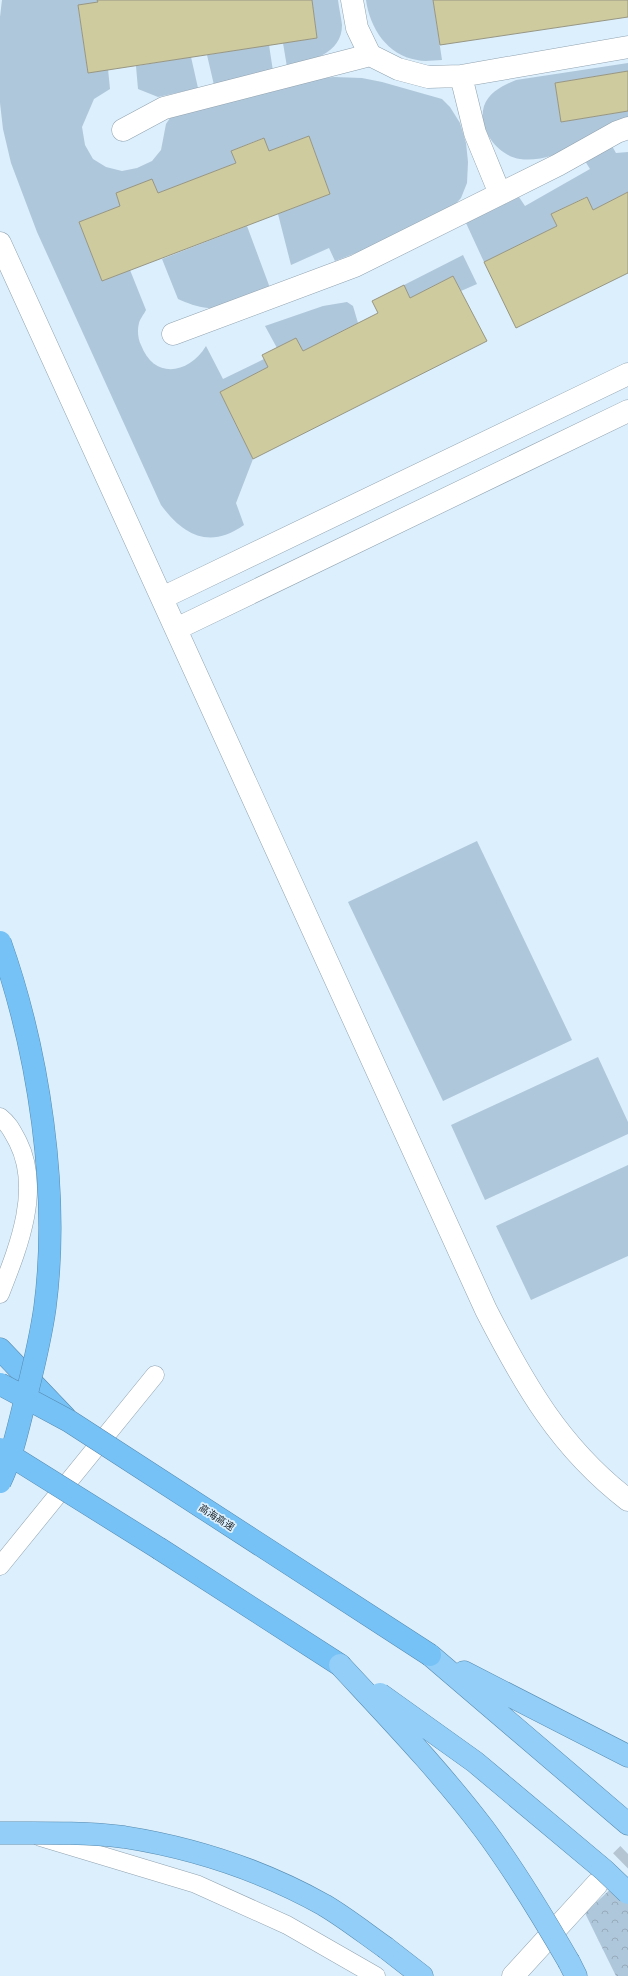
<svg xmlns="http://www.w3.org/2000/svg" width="628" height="1976" viewBox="0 0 628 1976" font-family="'Source Sans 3','Noto Sans SC',sans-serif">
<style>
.grass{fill:#afc7da}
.forest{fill:url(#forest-crowns)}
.building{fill:#cecb9f;stroke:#979683}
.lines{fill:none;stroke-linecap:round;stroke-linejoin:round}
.minor-tunnel{stroke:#b5c6d2;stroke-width:22;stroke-dasharray:22 11;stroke-linecap:butt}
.service-casing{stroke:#90a2af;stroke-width:19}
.minor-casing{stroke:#90a2af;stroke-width:23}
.trunk-casing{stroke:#568aae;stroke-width:23}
.motorway-casing{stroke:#568aae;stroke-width:23}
.service{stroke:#fff;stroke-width:18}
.minor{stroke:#fff;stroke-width:22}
.trunk{stroke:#92cef8;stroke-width:22}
.motorway{stroke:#76c2f7;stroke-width:22}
.trunk-bridge-casing{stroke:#568aae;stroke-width:23;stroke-linecap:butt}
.motorway-bridge-casing{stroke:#568aae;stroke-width:23;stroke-linecap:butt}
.trunk-bridge{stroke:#92cef8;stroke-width:22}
.motorway-bridge{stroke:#76c2f7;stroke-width:22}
.labels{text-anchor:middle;stroke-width:3.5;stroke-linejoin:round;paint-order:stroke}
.street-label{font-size:10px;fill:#1b2227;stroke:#dceffd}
</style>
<defs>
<pattern id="forest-crowns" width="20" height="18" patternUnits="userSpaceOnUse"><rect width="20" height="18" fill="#afc7da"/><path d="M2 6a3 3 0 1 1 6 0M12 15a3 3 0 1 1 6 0" fill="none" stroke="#96abbb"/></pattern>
</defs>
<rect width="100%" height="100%" fill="#dceffd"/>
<path class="grass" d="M2 0H97L98 2 78 6 88 73 108 69 110 89 94 99 82 127 85 145 93 159 106 167 122 171 137 168 152 161 161 150 166 124 170 118 178 113 313 79 334 77 362 78 382 82 442 99 450 107 460 123 466 143 468 162 467 183 461 198 450 210 369 248 335 261 329 248 291 265 278 214 330 194 309 136 269 151 263 138 231 151 236 163 158 193 152 180 116 193 120 206 79 222 102 281 130 270 146 310C144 314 140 319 139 323 137 330 138 339 141 345 154 380 189 374 206 346L223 379 264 359 268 367 220 392 253 459 236 503 244 525C210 549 184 536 161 505L37 232 11 163 3 129 0 103V17Z
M312 0H338C339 8 341 17 342 25 342 54 310 61 287 67L283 43 317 38Z
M366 0H433L442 60C434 60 425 62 417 60 387 55 370 28 366 0Z
M269 45 273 71 214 85 207 55Z
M191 57 198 88 158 97 138 89 136 66Z
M628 63V71L555 83 561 122 628 111V119C599 134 554 164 520 159 498 156 477 129 484 106 489 92 504 85 516 80Z
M612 146 616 153 628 152V192L593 210 586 197 551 214 557 226 484 262 466 223 519 197 525 206 590 169 585 161Z
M247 226 270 288C251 296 228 309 208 308 197 307 187 303 178 299L162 259Z
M463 255 477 284 461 291 453 276 410 298 404 285Z
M347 302 353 306 358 323 303 351 296 338 277 348 265 326 323 306Z
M477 841 572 1040 443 1101 348 902Z
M598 1057 628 1122V1134L485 1200 451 1125Z
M628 1165V1256L531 1300 496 1226Z"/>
<path class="forest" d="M618 1882 628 1891V1976H616L585 1913Z"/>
<path class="building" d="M97 0H312L317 38 88 73 78 5 98 2Z
M433 0H628V17L440 45Z
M628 71V111L561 122 555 83Z
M309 136 330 194 102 281 79 222 120 206 116 193 152 179 158 193 236 163 231 151 264 138 269 151Z
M628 192V273L516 328 484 262 557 226 551 214 587 197 593 210Z
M453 276 487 341 253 459 220 392 268 367 262 355 296 338 303 351 378 313 372 301 404 285 410 298Z"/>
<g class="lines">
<path class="minor-tunnel" d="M597 1884 628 1854"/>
<g class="service-casing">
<path id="service" d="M0 1117C9 1124 12 1131 18 1142 42 1190 18 1248 0 1294
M0 1566 155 1375
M40 1837 196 1884 287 1925 376 1976"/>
</g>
<g class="minor-casing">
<path id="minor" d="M352 0 357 28 370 55 398 69 428 77 461 76 628 47
M461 76 475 133 500 194
M123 130 164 108 370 55
M0 243 486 1310C524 1384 560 1448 628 1500
M173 334 355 266 558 165 617 132 628 128
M162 598 628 374
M176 629 628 411
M513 1976 597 1884"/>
</g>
<g class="trunk-casing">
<path id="trunk" d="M430 1655 628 1824
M464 1672 628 1756
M386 1948 422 1976
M569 1962 576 1976"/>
</g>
<g class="motorway-casing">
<path id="motorway" d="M0 1349 65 1417
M160 1549 340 1665"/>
</g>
<use href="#service" class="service"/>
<use href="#minor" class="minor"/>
<use href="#trunk" class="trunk"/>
<use href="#motorway" class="motorway"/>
<g class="trunk-bridge-casing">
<path id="trunk-bridge" d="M340 1665C390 1719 440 1771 484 1829 516 1872 543 1917 569 1962
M380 1694 475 1762 604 1870 628 1893
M0 1833C41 1833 83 1832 124 1837 194 1848 263 1871 324 1905 346 1918 366 1934 386 1948"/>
</g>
<g class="motorway-bridge-casing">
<path id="motorway-bridge" d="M0 942C39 1052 60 1192 45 1307 41 1336 34 1365 27 1393 19 1423 13 1455 0 1482
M0 1384 69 1421 430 1655
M0 1449 160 1549"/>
</g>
<use href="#trunk-bridge" class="trunk-bridge"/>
<use href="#motorway-bridge" class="motorway-bridge"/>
</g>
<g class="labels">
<g class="street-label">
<text transform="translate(217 1517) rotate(33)" y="4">高海高速</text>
</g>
</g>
</svg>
